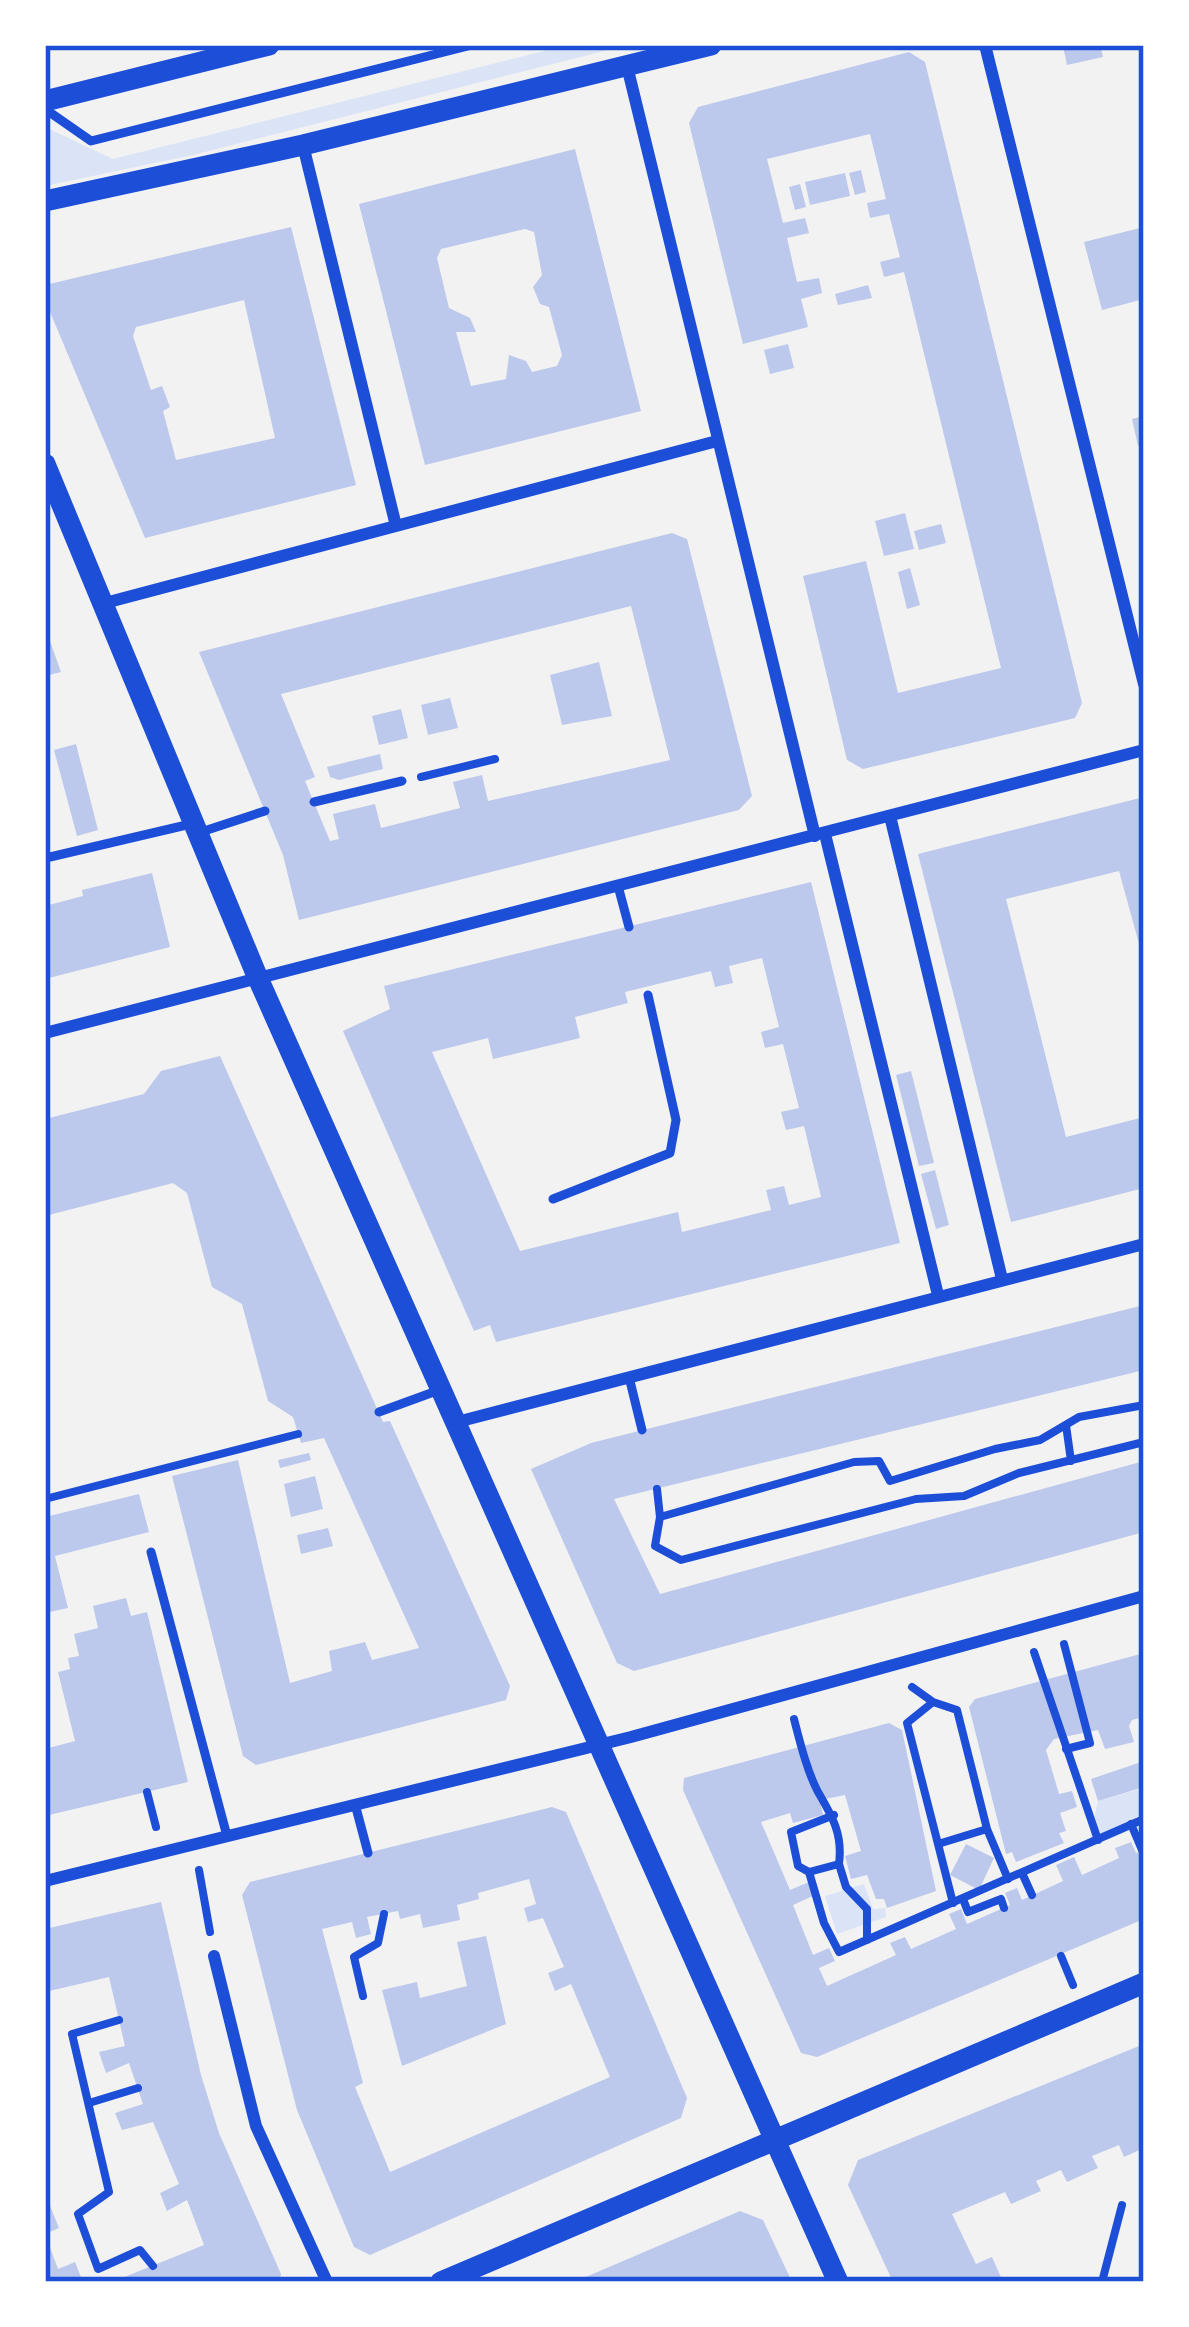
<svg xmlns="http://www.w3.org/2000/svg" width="1189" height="2327" viewBox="0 0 1189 2327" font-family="Raleway,sans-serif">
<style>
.green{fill:#dbe4f7}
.building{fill:#bdc9ec;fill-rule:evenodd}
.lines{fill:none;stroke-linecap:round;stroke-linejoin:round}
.path{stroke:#1d4ed8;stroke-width:8}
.service{stroke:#1d4ed8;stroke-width:9}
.minor{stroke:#1d4ed8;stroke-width:12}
.tertiary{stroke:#1d4ed8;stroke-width:21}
.neatline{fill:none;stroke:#1d4ed8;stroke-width:4.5}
</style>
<rect width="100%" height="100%" fill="#f2f2f2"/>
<path class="green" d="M568 45H628L193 155 45 186V127L113 159Z
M1144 1788V1814L1090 1839 1098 1801Z
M864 1884 873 1909 885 1908 886 1917 837 1934 825 1896Z"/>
<path class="building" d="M1100 45 1103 57 1067 65 1063 46Z
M909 52 925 62 1082 703 1075 718 863 769 847 760 803 576 866 561 898 693 1001 668 904 272 884 277 880 262 900 257 889 214 870 218 867 203 886 199 870 134 767 159 783 223 805 218 809 233 787 238 797 282 819 278 822 293 801 299 808 327 743 344 689 123 698 107Z
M575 149 641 411 425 465 359 204ZM525 229 534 232 542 275 533 287 540 304 549 307 562 355 557 366 532 372 526 361 509 355 506 379 471 386 456 332H476L470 318 449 308 437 258 441 249Z
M861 170 866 192 855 195 849 173Z
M845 173 850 196 810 205 805 182Z
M800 184 806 207 795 210 789 187Z
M291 227 356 485 145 538 45 300V285ZM244 300 275 438 176 460 163 411 170 407 162 386 151 390 133 336 136 327Z
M1144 227V299L1102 310 1084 242Z
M868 285 872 298 838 305 835 294Z
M788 344 794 368 770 374 764 350Z
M1144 416V444L1138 446 1132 419Z
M905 513 914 549 884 556 875 521Z
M941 524 946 543 919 550 914 531Z
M672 533 687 539 752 796 739 810 299 920 283 855 199 652ZM631 606 670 760 488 801 482 775 453 782 460 808 381 828 375 804 333 814 339 839 330 841 305 781 315 777 281 694Z
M910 568 920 605 907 609 898 572Z
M45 627 61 672 45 676Z
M599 662 612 716 562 725 550 675Z
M450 698 458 728 428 735 421 705Z
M401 709 408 738 379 745 372 716Z
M76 744 98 830 77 836 54 750Z
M380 754 383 769 339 780 330 777 327 767Z
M1144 797V962L1119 871 1006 899 1066 1137 1144 1117V1188L1011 1222 918 854Z
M152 873 170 947 45 979V906L83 896 82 890Z
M811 882 900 1243 496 1342 490 1325 474 1331 343 1031 390 1009 384 986ZM762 958 779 1027 761 1032 765 1048 783 1044 799 1108 781 1112 786 1130 804 1126 821 1197 789 1205 784 1186 766 1190 771 1210 682 1232 678 1212 520 1251 432 1052 488 1038 493 1059 580 1038 575 1017 628 1003 625 992 711 971 715 987 733 983 729 966Z
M220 1056 383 1422 390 1421 510 1686 506 1700 256 1765 243 1756 172 1476 238 1460 290 1683 332 1671 329 1651 365 1642 372 1660 419 1648 324 1438 301 1443 293 1417 268 1401 242 1304 212 1287 187 1193 173 1183 45 1216V1119L144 1094 161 1071Z
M911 1071 934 1163 919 1166 896 1075Z
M935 1170 949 1225 936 1229 921 1174Z
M1144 1305V1370L614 1499 660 1594 1144 1461V1532L634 1671 617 1663 531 1469 591 1443Z
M309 1453 311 1460 280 1468 278 1460Z
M315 1476 323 1509 291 1517 284 1484Z
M139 1494 149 1532 55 1556 68 1608 45 1613V1517Z
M328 1528 333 1546 301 1554 297 1535Z
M126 1598 131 1616 147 1612 188 1782 45 1816V1749L75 1741 58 1672 70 1669 68 1658 79 1656 74 1634 98 1628 93 1606Z
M1144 1653V1717L1132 1720 1129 1726 1134 1742 1105 1749 1098 1730 1054 1739 1046 1750 1059 1794 1072 1791 1077 1807 1060 1813 1066 1831 1059 1833 1064 1843 1016 1862 1012 1852 1006 1854 969 1707 975 1699Z
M889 1723 902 1730 936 1891 887 1908 884 1899H876L867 1875 851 1879 845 1856 861 1851 845 1795 820 1800 823 1815 793 1823 790 1813 761 1822 790 1890 809 1882 815 1895 793 1905 813 1955 829 1948 835 1961 819 1968 827 1986 896 1955 890 1943 905 1937 911 1949 956 1929 949 1914 961 1909 967 1924 1010 1905 1005 1893 1017 1888 1022 1900 1063 1881 1056 1865 1074 1857 1082 1875 1119 1858 1115 1848 1131 1842 1136 1853 1144 1849V1919L817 2057 801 2053 683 1790 684 1778Z
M1144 1761V1787L1098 1801 1091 1779Z
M552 1807 566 1812 687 2098 681 2118 370 2255 354 2247 297 2110 242 1895 250 1882ZM529 1879 536 1904 524 1908 528 1922 543 1918 564 1967 548 1973 555 1991 571 1984 610 2077 390 2172 355 2087 363 2083 322 1929 352 1922 356 1938 371 1934 367 1917 398 1911 400 1919 420 1914 423 1928 460 1920 457 1905 479 1899 478 1893Z
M966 1844 994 1858 979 1890 950 1875Z
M161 1902 201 2075 219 2133 281 2274 279 2282H112L204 2245 187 2200 167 2211 160 2193 179 2184 153 2122 122 2130 115 2113 143 2104 129 2063 106 2073 99 2052 125 2046 109 1977 45 1992V1929Z
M486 1936 506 2024 402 2066 382 1990 417 1982 420 1998 467 1986 457 1942Z
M1144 2044V2148L1124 2157 1119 2145 1092 2156 1098 2168 1067 2182 1061 2170 1036 2181 1041 2191 1011 2204 1005 2192 952 2214 976 2264 992 2257 1003 2282H893L848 2185 858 2160Z
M50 2206 59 2228 45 2234V2208Z
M740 2211 763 2220 792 2282H574Z
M45 2234 58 2269 75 2262 83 2282H45Z"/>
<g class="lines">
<path class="path" d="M421 777 495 759
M1066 1425 1071 1461
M657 1489 660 1517 655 1546 681 1560 916 1499 964 1496 1019 1473 1144 1442
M45 1499 298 1434
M660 1517 854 1462 879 1461 890 1481 995 1449 1040 1440 1079 1417 1144 1405
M1064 1644 1090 1743 1066 1749
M1034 1652 1098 1840
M912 1687 933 1702 957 1710 987 1829 938 1844 907 1723 933 1702
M794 1719C800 1742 807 1771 818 1792 832 1816 843 1834 839 1864
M147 1792 156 1827
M834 1815 791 1832 798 1866 809 1872 824 1923 839 1952 1144 1819
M1131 1824 1142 1850
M987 1829 1008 1879
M938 1844 953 1903
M199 1870 210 1932
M809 1872 839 1864 846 1887 867 1909V1940
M1022 1873 1032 1895
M963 1899 968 1912 1001 1899 1004 1908
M1061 1956 1073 1985
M363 1996 354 1957 378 1943 384 1914
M119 2020 72 2034 109 2192 78 2214 98 2269 140 2250 153 2266
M89 2103 138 2088
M1102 2282 1122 2205"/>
<path class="service" d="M45 109 91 141 472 45
M314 802 402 781
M201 832 265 811
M50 857 195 823
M618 886 629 927
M553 1199 670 1153 676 1120 648 995
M629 1377 642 1430
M379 1412 442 1389
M151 1552 227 1836
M355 1804 368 1853"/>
<path class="minor" d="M985 45 1144 684
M627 66 815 836
M303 145 396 526
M105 603 717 441
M890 816 1002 1279
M825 834 938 1295
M45 1033 1144 750
M457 1422 1144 1244
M45 1881 631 1737 1144 1596
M214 1956 256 2126 327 2282"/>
<path class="tertiary" d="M45 101 269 45
M45 201 303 145 711 45
M45 464 257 976 838 2282
M441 2282 1144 1983"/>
</g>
<rect width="1189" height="2327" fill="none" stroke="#ffffff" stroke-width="96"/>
<rect x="48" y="48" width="1093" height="2231" class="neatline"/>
</svg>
